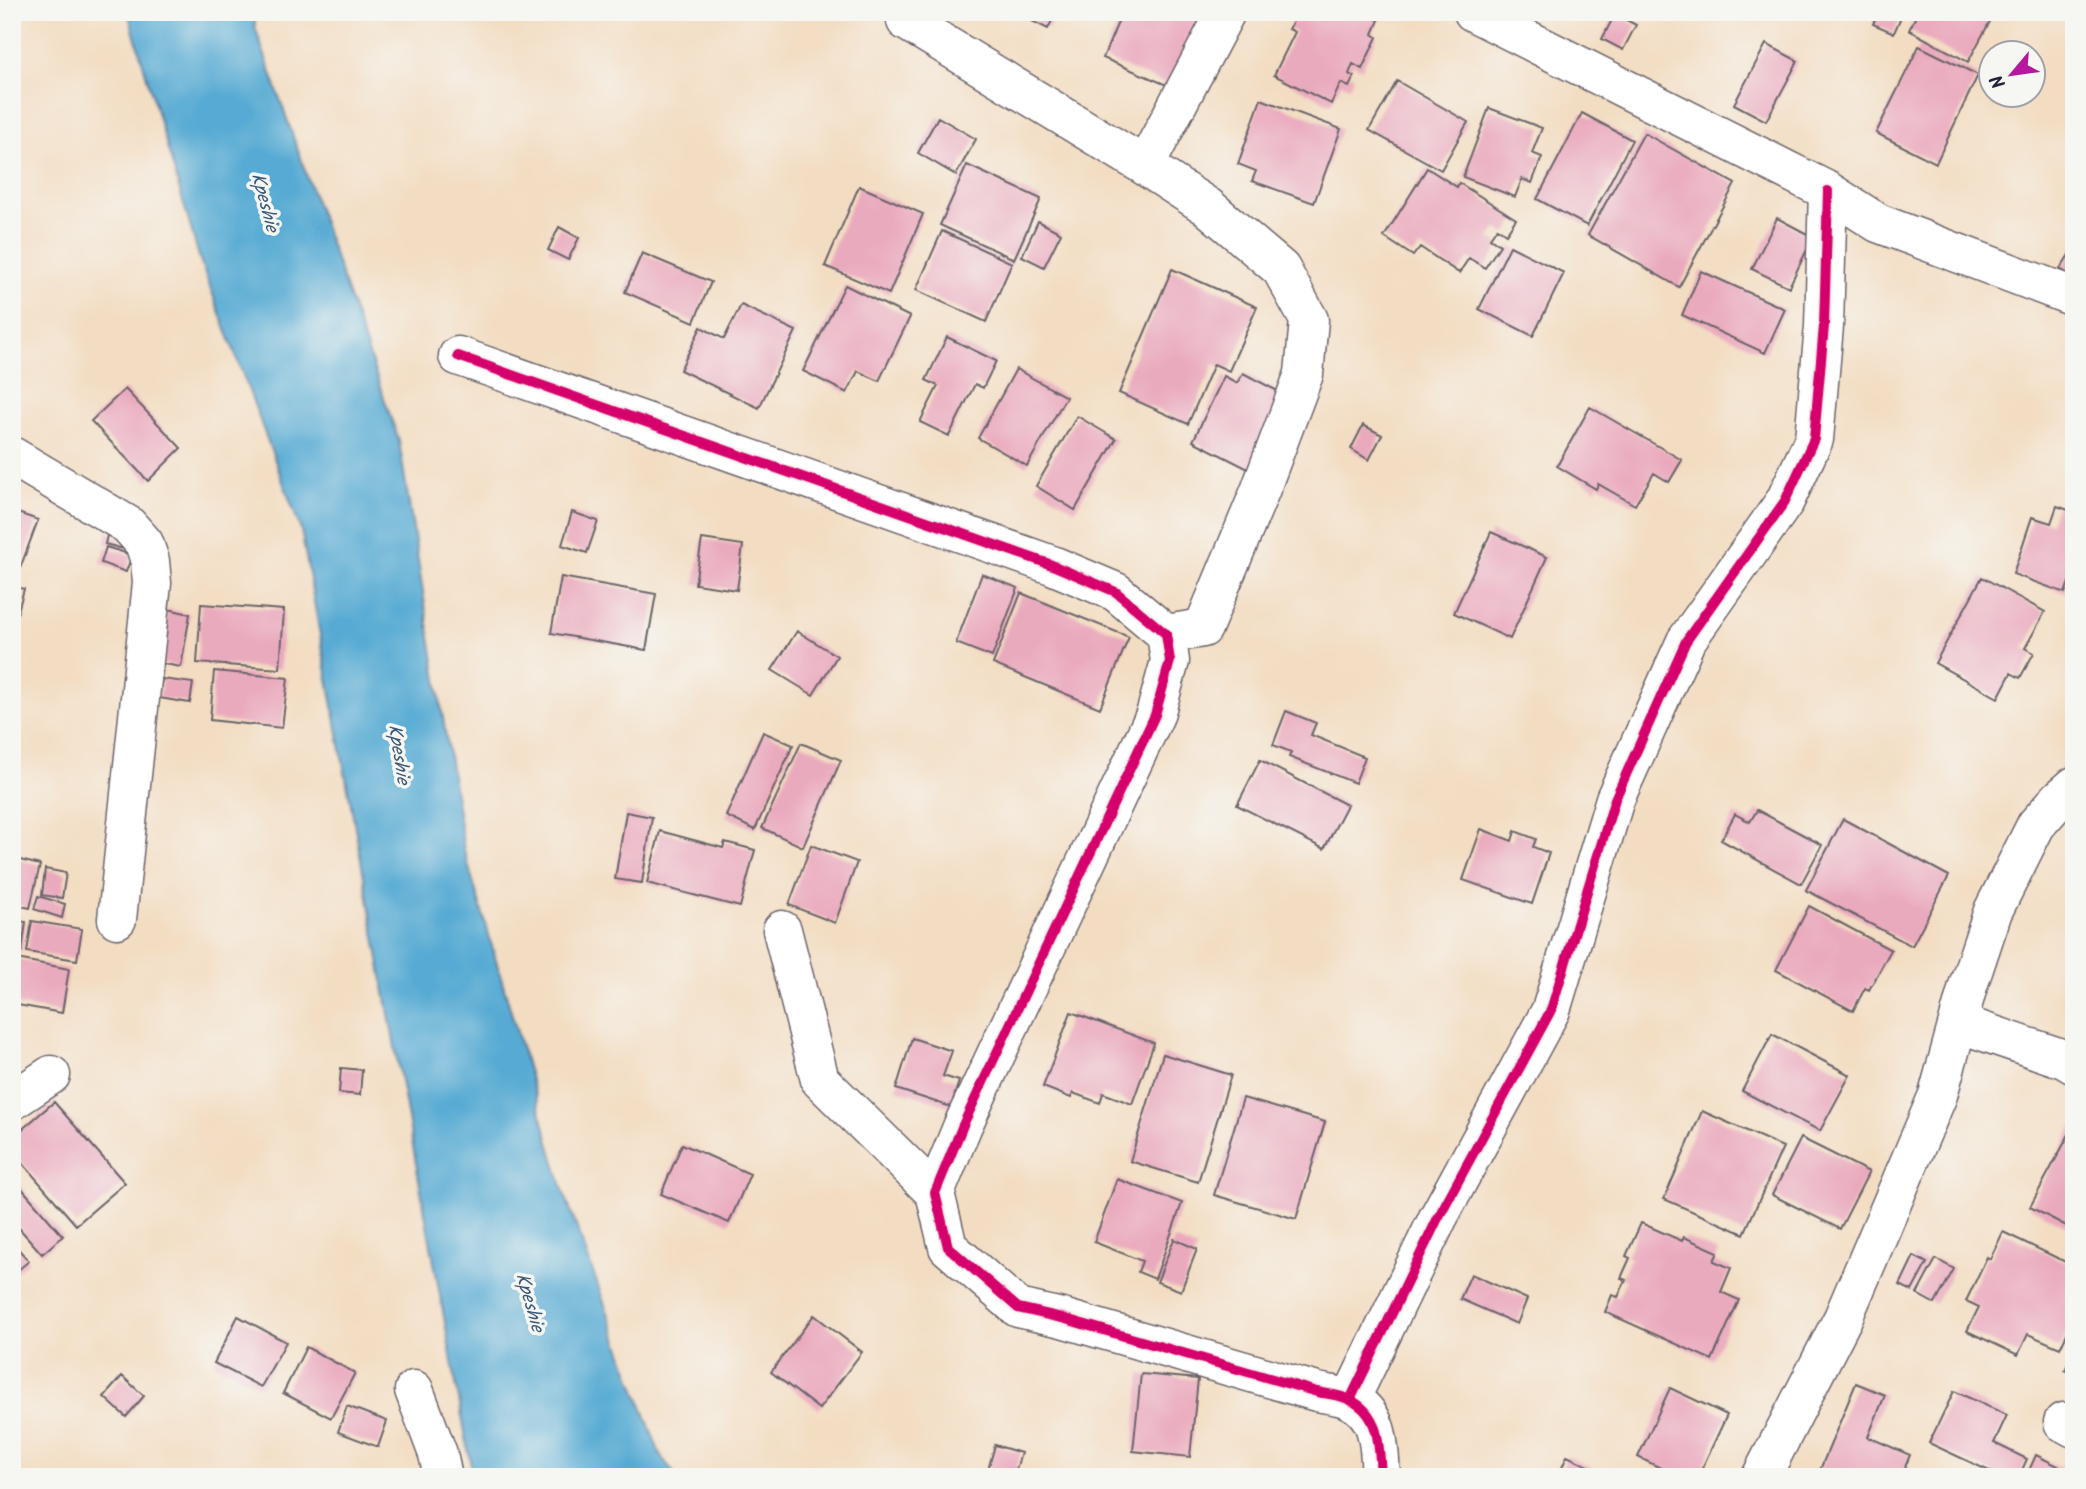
<svg xmlns="http://www.w3.org/2000/svg" width="2086" height="1489" viewBox="0 0 2086 1489" font-family="Kalam,sans-serif">
<style>
.water{fill:#57aad3;stroke:#3c6687;stroke-width:2}
.building{fill:#eaaabd}
.lines{fill:none;stroke-linecap:round;stroke-linejoin:round}
.minor-casing{stroke:#6b636a;stroke-width:41}
.minor{stroke:#fff;stroke-width:38}
.cycleway-casing{stroke:#f6f6f2;stroke-width:15}
.cycleway{stroke:#d6006c;stroke-width:10}
.labels{text-anchor:middle;stroke-width:7;stroke-linejoin:round;paint-order:stroke}
.water-label{font-size:19px;font-style:italic;fill:#375878;stroke:#f6f6f2}
</style>
<rect width="100%" height="100%" fill="#f6f6f2"/>
<filter id="ink" filterUnits="userSpaceOnUse"><feTurbulence type="fractalNoise" baseFrequency=".0143" numOctaves="2"/><feDisplacementMap in="SourceGraphic" scale="14" xChannelSelector="R" yChannelSelector="G"/><feConvolveMatrix kernelMatrix="1 2 1 2 8 2 1 2 1" color-interpolation-filters="sRGB"/></filter>
<filter id="wash" filterUnits="userSpaceOnUse"><feTurbulence type="fractalNoise" baseFrequency=".00686" numOctaves="4" result="noise"/><feDisplacementMap in="SourceGraphic" scale="28" xChannelSelector="R" yChannelSelector="G"/><feGaussianBlur stdDeviation="1.57" result="paint"/><feColorMatrix in="noise" values="0 0 0 0 0 0 0 0 0 0 0 0 0 0 0 0 0 1.4 0 .05"/><feComposite in="paint" operator="in"/></filter>
<g filter="url(#wash)">
<rect width="100%" height="100%" fill="#f3ddc2"/>
<path class="water" d="M128 12H255V27L399 441 464 850 563 1190 660 1455 677 1477H473L301 530 200 260Z"/>
<g id="blocks">
<path class="building" d="M1014 12H1056L1048 29Z
M1115 12H1178L1203 23 1176 89 1103 58 1121 15Z
M1298 12H1363L1379 20 1373 34 1377 37 1362 69 1353 64 1349 74 1354 77 1349 87 1341 83 1331 104 1274 75 1295 32 1289 29Z
M1878 12H1903L1894 33 1873 24Z
M1918 12H1995L1968 62 1909 30Z
M1615 14 1636 25 1623 50 1602 39Z
M1766 44 1798 61 1766 121 1734 104Z
M1919 46 1978 75 1936 163 1876 133Z
M1397 81 1468 122 1441 170 1369 130Z
M1261 99 1341 129 1314 203 1252 181 1256 171 1238 164Z
M1489 108 1542 128 1532 153 1542 157 1532 183 1522 179 1515 197 1463 177Z
M1582 113 1632 140 1587 226 1537 199Z
M938 117 976 139 956 175 918 153Z
M1644 133 1735 184 1679 287 1588 235Z
M967 165 1041 199 1014 259 940 225Z
M1427 168 1457 187 1459 183 1516 219 1506 234 1497 228 1490 238 1500 245 1485 268 1469 258 1459 273 1420 247 1413 256 1384 237Z
M859 186 923 214 889 294 825 266Z
M1777 218 1813 237 1789 287 1752 269Z
M1038 221 1061 233 1044 267 1022 256Z
M559 227 579 238 568 260 548 250Z
M942 231 1012 263 986 322 916 290Z
M1510 246 1564 273 1533 336 1479 309Z
M2074 247V277L2060 269Z
M642 253 711 282 694 322 625 292Z
M1172 269 1257 307 1229 371 1214 364 1188 424 1119 393Z
M1701 271 1785 309 1765 353 1682 315Z
M845 285 910 317 879 381 858 371 847 393 803 371Z
M741 305 796 331 759 408 680 370 701 327 724 339Z
M947 337 996 361 983 388 975 384 949 436 920 422 938 386 926 380Z
M1016 369 1066 397 1027 466 978 438Z
M1243 373 1289 397 1252 471 1193 441 1224 376 1237 383Z
M125 389 181 448 148 481 91 421Z
M1590 407 1682 460 1669 482 1654 473 1635 505 1598 484 1596 489 1557 466Z
M1077 416 1116 439 1075 510 1036 486Z
M1363 425 1382 435 1369 460 1351 449Z
M2057 506 2074 512V569L2065 593 2013 574 2032 517 2051 523Z
M12 511 38 520 15 582 12 581Z
M572 512 598 521 587 553 562 545Z
M108 531 135 552 105 544Z
M1491 532 1547 557 1510 639 1454 613Z
M702 539 743 545 737 590 695 584Z
M106 547 132 555 126 572 101 563Z
M982 574 1018 588 992 657 956 643Z
M561 577 656 594 646 650 551 633Z
M1982 577 2045 612 2025 648 2034 653 2020 678 2011 673 1998 698 1935 663Z
M12 586 24 589 13 629H12Z
M1021 593 1129 637 1100 708 993 664Z
M201 604 284 610 280 669 197 663Z
M168 609 190 614 181 667 159 663Z
M797 631 837 656 813 695 772 670Z
M214 671 288 678 282 728 210 720Z
M162 679 193 683 190 703 159 698Z
M1286 711 1316 723 1311 735 1365 757 1355 783 1289 757 1291 752 1273 745Z
M763 732 793 745 755 830 726 816Z
M801 743 841 760 803 847 762 828Z
M1260 760 1347 805 1324 849 1237 805Z
M1757 810 1822 845 1801 884 1721 840 1735 814 1750 822Z
M626 812 652 817 642 883 615 879Z
M1843 819 1949 876 1912 946 1806 890Z
M1481 829 1512 841 1515 831 1536 839 1533 847 1549 853 1532 904 1463 880Z
M660 831 723 848 725 842 755 850 740 907 647 883Z
M811 845 857 862 835 923 789 905Z
M12 858 40 865 30 908 12 904Z
M45 869 66 873 62 898 42 895Z
M38 896 65 904 62 918 34 909Z
M1809 906 1891 950 1869 990 1865 988 1853 1011 1776 970Z
M12 920 26 922 22 951 12 950Z
M32 921 82 929 77 960 27 952Z
M12 958 69 969 62 1013 12 1004Z
M1071 1012 1154 1043 1132 1104 1103 1093 1100 1103 1073 1093 1071 1098 1043 1087Z
M1772 1034 1850 1075 1820 1131 1742 1091Z
M912 1038 952 1051 943 1076 959 1081 951 1107 896 1089Z
M1163 1054 1231 1075 1198 1182 1130 1161Z
M341 1068 362 1070 360 1095 339 1093Z
M1243 1098 1325 1122 1296 1219 1214 1195Z
M54 1102 125 1183 76 1225 12 1151V1138Z
M1702 1111 1783 1147 1744 1234 1664 1199Z
M2074 1125V1230L2030 1207Z
M1801 1138 1869 1172 1840 1229 1772 1195Z
M682 1144 750 1174 729 1223 661 1194Z
M12 1177 63 1236 42 1254 12 1220Z
M1117 1179 1182 1203 1155 1279 1138 1272 1142 1261 1094 1242Z
M1641 1223 1682 1241 1684 1237 1718 1252 1714 1261 1731 1268 1721 1292 1739 1300 1712 1360 1605 1312 1612 1295 1618 1297 1626 1280 1621 1278 1630 1258 1626 1256Z
M2003 1232 2074 1266V1319L2060 1348 2028 1334 2018 1355 1967 1331 1979 1307 1966 1301 1987 1257 1990 1259Z
M1174 1239 1197 1249 1181 1291 1157 1282Z
M12 1242 29 1261 12 1275Z
M1914 1256 1927 1263 1912 1291 1900 1285Z
M1936 1259 1954 1269 1935 1304 1917 1294Z
M1471 1274 1527 1299 1517 1324 1460 1299Z
M814 1315 862 1352 819 1409 771 1372Z
M238 1316 286 1342 261 1387 214 1363Z
M306 1347 355 1373 331 1418 283 1393Z
M2074 1351V1374L2065 1370Z
M1141 1374 1198 1379 1190 1457 1133 1451Z
M122 1376 144 1396 126 1417 104 1397Z
M1856 1383 1885 1395 1868 1437 1910 1455 1901 1477H1817Z
M1670 1388 1727 1415 1698 1477H1679L1638 1457Z
M1954 1391 2007 1415 1994 1443 2027 1459 2019 1477H2002L1929 1443Z
M347 1406 387 1421 378 1447 338 1432Z
M995 1445 1021 1453 1014 1477H986Z
M2036 1455 2074 1474V1477H2026Z
M1567 1456 1612 1477H1558Z"/>
</g>
</g>
<g filter="url(#ink)">
<use href="#blocks" fill-opacity="0" stroke="#6b636a" stroke-width="2"/>
<g class="lines">
<g class="minor-casing">
<path id="minor" d="M1473 12 1828 191 1878 223 2074 297
M906 21 1145 166 1208 207 1281 269 1309 320 1304 374 1260 491 1203 628 1166 634
M1145 166 1226 12
M458 356 1052 565 1116 592 1166 634 1170 661 1155 715 963 1125 935 1193 948 1247 1018 1308 1062 1318 1317 1392C1327 1394 1341 1395 1350 1400 1381 1414 1379 1448 1381 1477
M12 456 128 525 144 543 150 561 152 583 117 919
M782 930 820 1080 935 1193
M1958 1023 2064 1059 2074 1065
M12 1101 51 1075
M414 1390 438 1454 443 1477
M1350 1400 1438 1218 1551 1010 1615 799 1686 641 1785 501 1814 439 1824 326 1828 191
M2063 1422 2074 1428
M1761 1477 1843 1318 1938 1095 1968 986 1993 911 2036 825 2059 799 2074 786"/>
</g>
<use href="#minor" class="minor"/>
<g class="cycleway-casing">
<path id="cycleway" d="M458 356 1052 565 1116 592 1166 634 1170 661 1155 715 963 1125 935 1193 948 1247 1018 1308 1062 1318 1317 1392C1327 1394 1341 1395 1350 1400 1381 1414 1379 1448 1381 1477
M1350 1400 1438 1218 1551 1010 1615 799 1686 641 1785 501 1814 439 1824 326 1828 191"/>
</g>
<use href="#cycleway" class="cycleway"/>
</g>
</g>
<g class="labels">
<g class="water-label">
<text transform="translate(266 202) rotate(75)" y="7">Kpeshie</text>
<text transform="translate(400 754) rotate(81)" y="7">Kpeshie</text>
<text transform="translate(531 1302) rotate(74)" y="7">Kpeshie</text>
</g>
</g>
<rect width="2086" height="1489" fill="none" stroke="#f6f6f2" stroke-width="42"/>
<g transform="translate(2012 74) rotate(241)"><circle r="33" fill="#f6f6f2" stroke="#a1a1a9" stroke-width="2"/>
<path d="M0-5L12 26L0 18L-12 26Z" fill="#b5179e"/>
<text y="-10" font-size="19" font-weight="bold" text-anchor="middle" fill="#22223b">N</text>
</g>
</svg>
